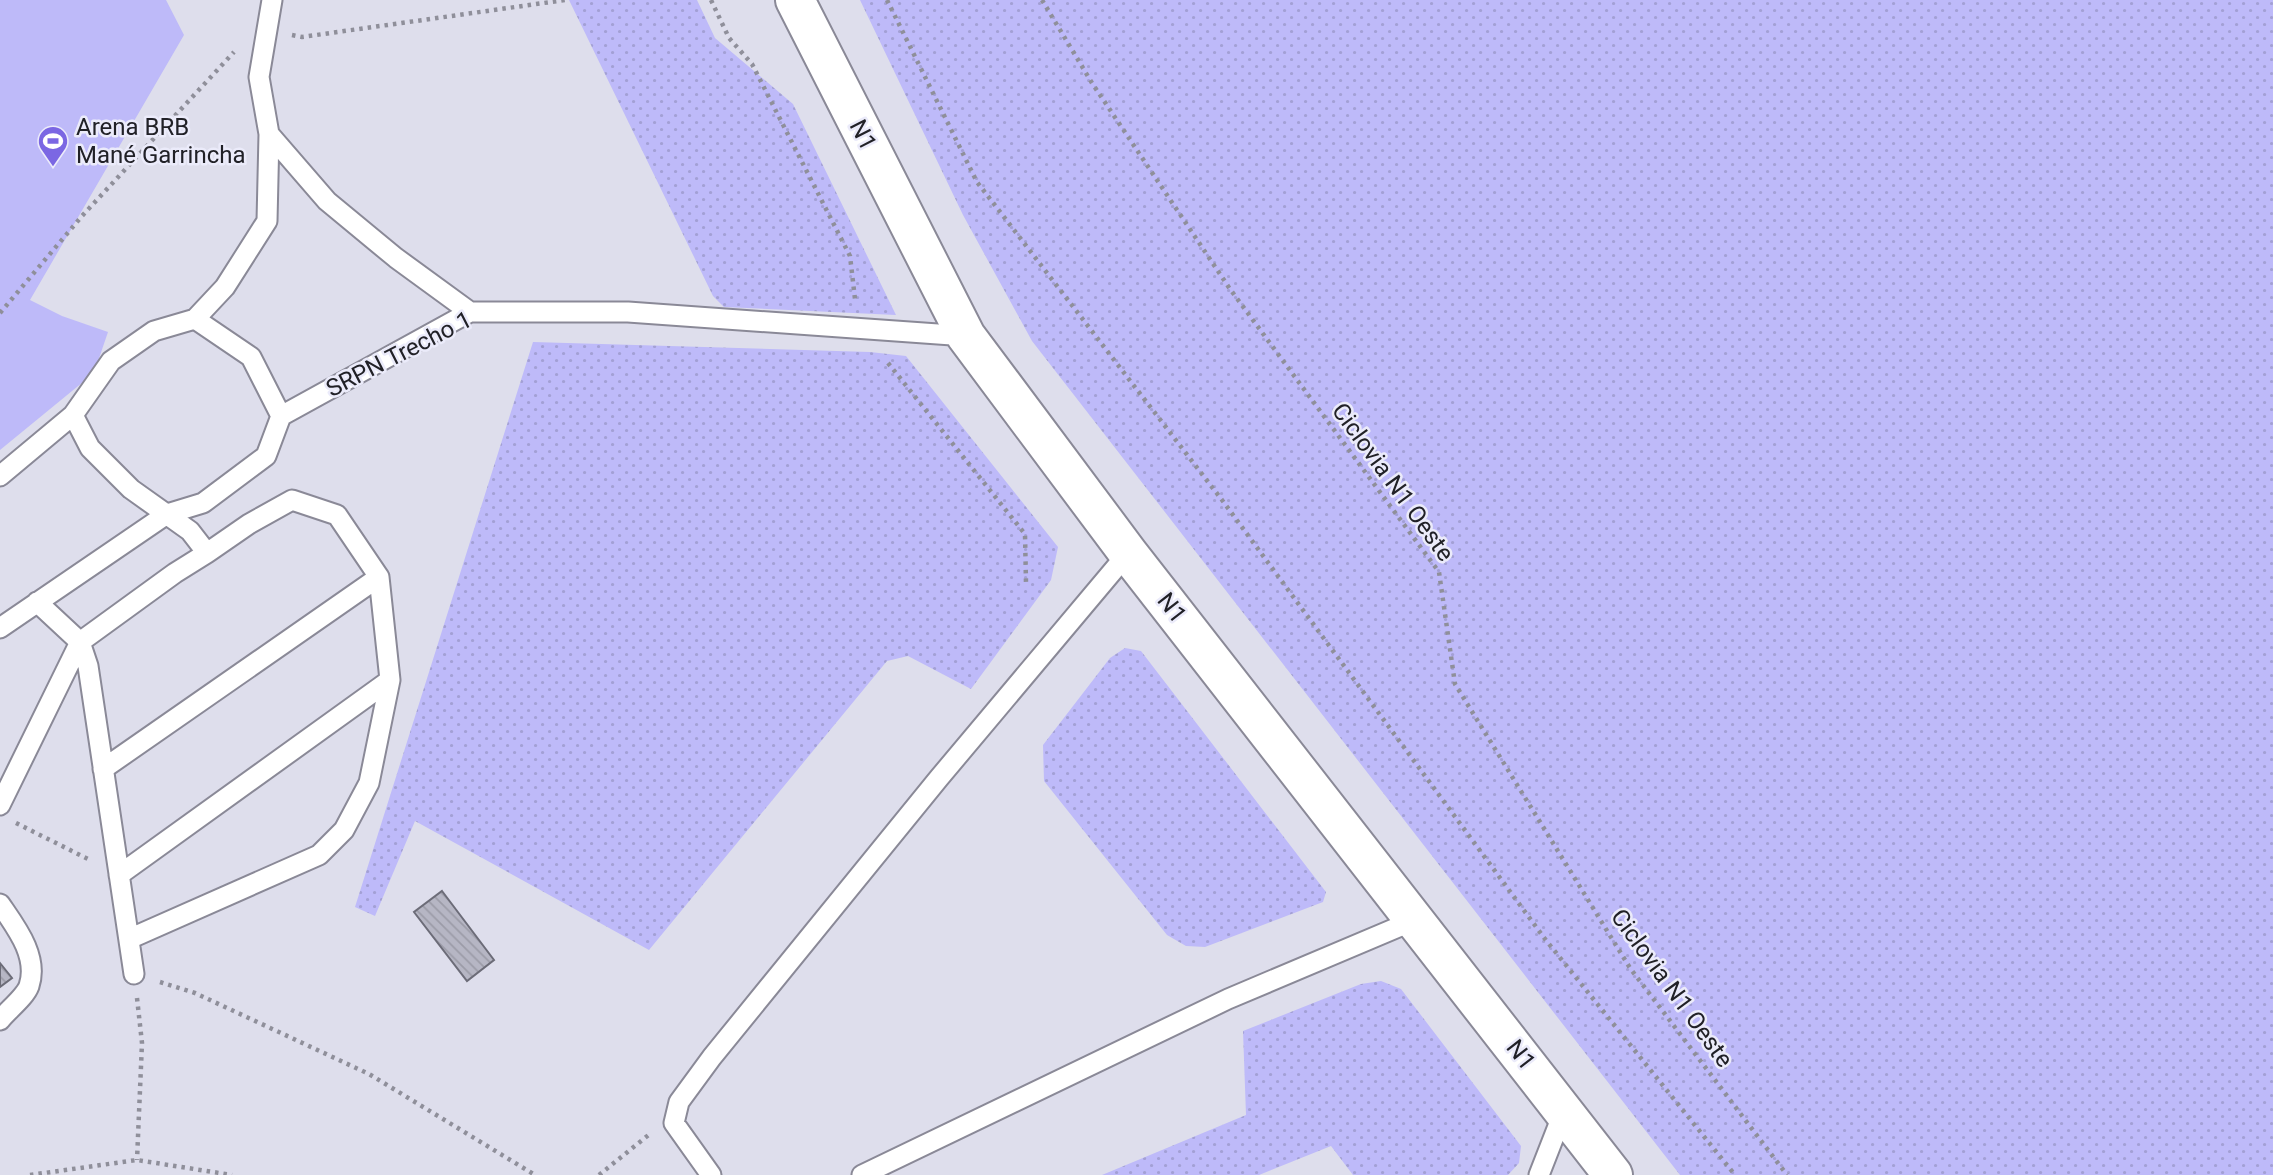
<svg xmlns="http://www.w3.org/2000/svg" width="2273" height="1175" viewBox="0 0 2273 1175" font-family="Roboto,sans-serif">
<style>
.grass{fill:url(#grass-dots)}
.garden{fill:#bebaf9}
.building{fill:url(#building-back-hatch);stroke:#6c6c78;stroke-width:2}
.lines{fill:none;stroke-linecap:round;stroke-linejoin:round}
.lane-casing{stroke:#8a8997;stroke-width:23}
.highway-casing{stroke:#8a8997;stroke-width:42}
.path{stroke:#8f8f9a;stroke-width:4.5;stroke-dasharray:3.5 5;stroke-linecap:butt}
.lane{stroke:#fff;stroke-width:19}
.highway{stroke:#fff;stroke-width:38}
.labels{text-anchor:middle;stroke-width:5;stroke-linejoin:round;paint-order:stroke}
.poi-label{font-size:24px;fill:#212127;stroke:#ebebfa;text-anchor:start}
.street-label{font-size:24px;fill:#212127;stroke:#ebebfa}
</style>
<defs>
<pattern id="grass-dots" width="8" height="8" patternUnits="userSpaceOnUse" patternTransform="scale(1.75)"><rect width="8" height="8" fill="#bebaf9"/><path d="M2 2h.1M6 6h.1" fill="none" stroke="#a3a0d5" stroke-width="1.8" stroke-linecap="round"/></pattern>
<pattern id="building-back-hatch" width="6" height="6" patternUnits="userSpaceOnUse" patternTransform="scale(1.75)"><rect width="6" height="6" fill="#b6b6c4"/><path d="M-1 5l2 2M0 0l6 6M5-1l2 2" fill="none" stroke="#9c9ca8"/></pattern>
</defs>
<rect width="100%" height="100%" fill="#dedeec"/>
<path class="grass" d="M569 0H697L715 38 793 104 896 315 724 307 713 296Z
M860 0H2273V1175H1680L1032 341 963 215Z
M533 342 870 352 906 356 1058 547 1051 580 971 689 908 656 887 661 649 950 415 821 375 916 355 907Z
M1125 648 1141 651 1326 892 1323 902 1205 947 1186 946 1167 935 1044 781 1043 745 1110 658Z
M1381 981 1401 989 1521 1146 1519 1163 1508 1175H1353L1331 1146 1259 1175H1102L1246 1115 1243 1031 1361 984Z"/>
<path class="garden" d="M0 0H166L184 35 30 300 62 316 108 332 94 373 0 450Z"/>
<path class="building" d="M442 891 494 960 467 981 414 912Z
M0 963 12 978 0 987Z"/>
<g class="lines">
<g class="lane-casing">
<path id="lane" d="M269 134 327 201 396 258 470 312
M195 319 251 357 281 416
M0 476 73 415 111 361 154 331 195 319 225 287 267 221 269 134 259 77 272 0
M37 602 80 642 88 666 134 974
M0 628 167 514 203 503 266 456 281 416 470 312H628L966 336
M103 769 379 577
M0 805 80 642 175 573 207 553 190 531 131 489 90 448 73 415
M119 875 390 680
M0 904C15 926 39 956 29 986 25 997 8 1010 0 1020
M129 939 319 855 344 830 369 783 390 680 379 577 337 515 292 500 249 524 207 553
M711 1175 674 1123 679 1102 712 1057 939 778 1128 553
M862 1175 1228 999 1415 920
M1539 1175 1564 1111"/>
</g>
<g class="highway-casing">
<path id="highway" d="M795 0 966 336 1128 553 1613 1175"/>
</g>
<path class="path" d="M711 0 729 38 752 64 850 256 855 299
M887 0 977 182 1222 500 1545 939 1735 1175
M1042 0 1092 83 1230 289 1439 572 1455 684 1630 968 1787 1175
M292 35 302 37 565 0
M0 313 82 216 234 52
M888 363 1025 534 1026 583
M16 823 90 860
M160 982 195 993 369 1074 535 1175
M137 998 142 1043 137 1160
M30 1175 137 1160 232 1175
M599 1175 651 1133"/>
<use href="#lane" class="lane"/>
<use href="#highway" class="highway"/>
</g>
<defs>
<g id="stadium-pin" transform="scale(1.575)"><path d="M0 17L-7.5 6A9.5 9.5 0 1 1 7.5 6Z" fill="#7b67e3" stroke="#ebebfa"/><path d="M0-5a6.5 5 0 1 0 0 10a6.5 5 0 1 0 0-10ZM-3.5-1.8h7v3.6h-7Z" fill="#fff"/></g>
</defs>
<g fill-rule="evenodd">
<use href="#stadium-pin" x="53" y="141"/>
</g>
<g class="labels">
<g class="poi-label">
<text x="76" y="135">Arena BRB<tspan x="76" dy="28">Mané Garrincha</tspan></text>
</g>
<g class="street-label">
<text transform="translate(863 135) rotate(63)" y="8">N1</text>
<text transform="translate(399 354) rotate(-27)" y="8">SRPN Trecho 1</text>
<text transform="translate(1393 482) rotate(54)" y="8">Ciclovia N1 Oeste</text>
<text transform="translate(1172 608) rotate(52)" y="8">N1</text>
<text transform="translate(1672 988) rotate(54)" y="8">Ciclovia N1 Oeste</text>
<text transform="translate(1521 1055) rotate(52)" y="8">N1</text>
</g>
</g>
</svg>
